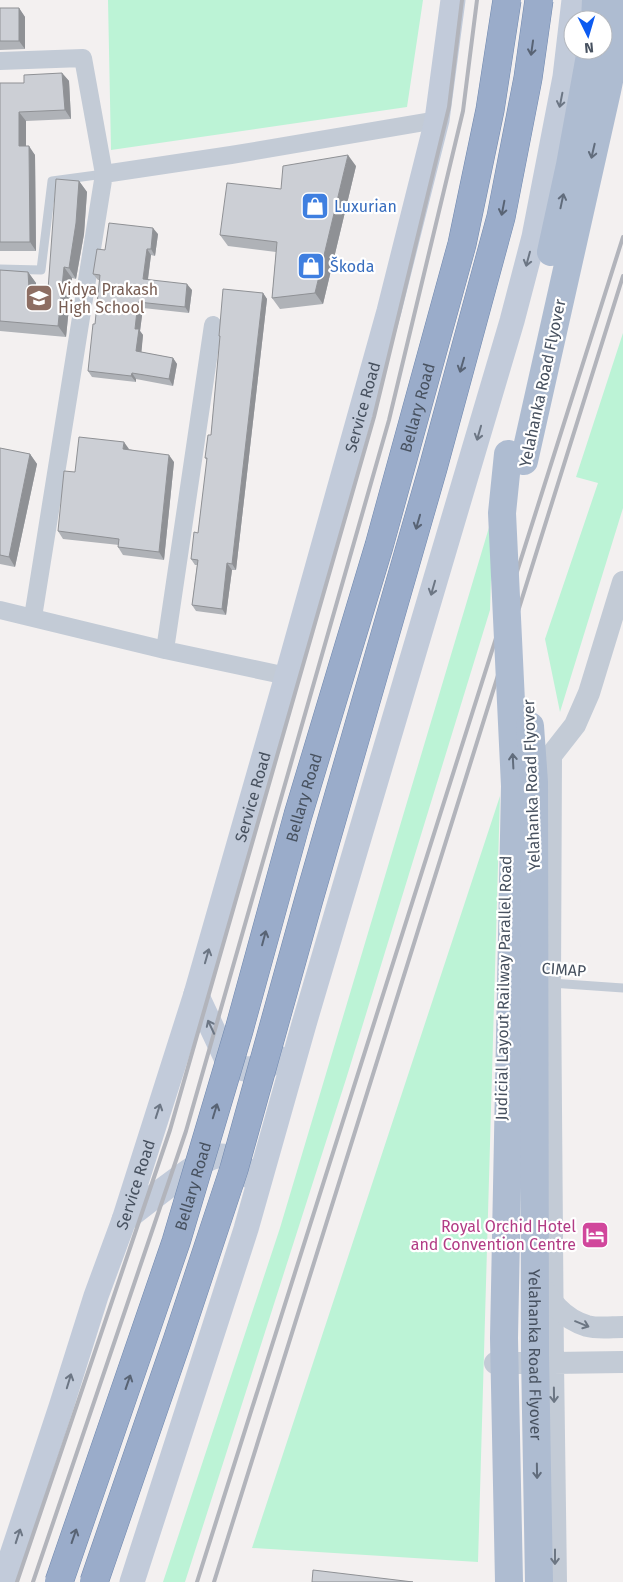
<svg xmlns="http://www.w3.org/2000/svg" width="623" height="1582" viewBox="0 0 623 1582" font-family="'Fira Sans',sans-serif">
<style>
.green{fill:#bcf3d6}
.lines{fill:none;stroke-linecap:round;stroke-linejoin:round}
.service{stroke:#c3cbd6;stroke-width:9}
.minor{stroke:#c3cbd6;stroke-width:18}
.tertiary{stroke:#c3cbd6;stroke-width:22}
.secondary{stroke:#c2cbda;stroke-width:25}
.primary{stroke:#aebcd1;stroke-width:28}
.rail{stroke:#b2b4bb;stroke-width:4}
.trunk-bridge-casing{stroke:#7088ae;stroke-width:29;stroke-linecap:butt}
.tertiary-bridge{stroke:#c3cbd6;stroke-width:22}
.primary-bridge{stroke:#aebcd1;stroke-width:28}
.trunk-bridge{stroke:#9aacca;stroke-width:28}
.wall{fill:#afb2b7}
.shaded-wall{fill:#8f9195}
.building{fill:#cccfd5;stroke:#8f9195}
.oneway{stroke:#586374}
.oneway2{stroke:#6c7684}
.oneway3{stroke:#616c7c}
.oneway4{stroke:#6c7683}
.labels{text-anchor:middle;stroke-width:4.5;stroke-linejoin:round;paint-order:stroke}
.shop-label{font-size:16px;fill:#366cbe;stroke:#fff;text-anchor:start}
.education-label{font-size:16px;fill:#785e54;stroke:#fff;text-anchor:start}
.street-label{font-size:16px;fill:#47515f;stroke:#fff}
.hotel-label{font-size:16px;fill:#b23c85;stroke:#fff;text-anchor:end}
</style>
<rect width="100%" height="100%" fill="#f3f0f0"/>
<path class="green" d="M108 0H423L407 107 111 150Z
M623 333V508L560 712 545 639 598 483 576 477Z
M493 514 490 610 347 1076 185 1582H163L280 1228Z
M500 796 478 1562 252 1548Z"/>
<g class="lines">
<path class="service" d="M0 269 41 270 52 181 104 174
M551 983 623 988"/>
<path class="minor" d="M0 61 83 58 104 174 33 617
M104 174 231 155 437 120
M0 610 165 650 287 676
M165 650 213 325"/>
<path class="tertiary" d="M528 785 575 725 589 693 623 582
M495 1363H553L550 983 551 756
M556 1582 553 1363 623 1362"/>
<g class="secondary">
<path d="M196 994 227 1060 244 1069 265 1068 278 1058"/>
<path d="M124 1220C140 1208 203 1156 219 1156 231 1155 237 1162 245 1169L246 1175"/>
<path id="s1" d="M3 1582 61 1407 96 1296 124 1220 196 994 287 676 389 311 437 120 453 0"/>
<path d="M132 1582 246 1229 304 1024 512 321 534 237 565 77 574 0"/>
</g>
<path class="primary" d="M595 20 596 0
M551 252 570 165 591 50
M524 461 607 91 619 32 621 0"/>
<path class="rail" d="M17 1582 170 1130 374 417 449 107 462 0
M33 1582 186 1131 389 420 463 111 477 0
M197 1582C336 1133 479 685 623 237
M214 1582 623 276"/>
<g class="trunk-bridge-casing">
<g id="trunk-bridge">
<path id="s3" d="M59 1582 176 1242 239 1030 298 815 379 546 462 244 490 110 507 0"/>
<path d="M94 1582 177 1341 234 1169 309 899 433 468 501 217 528 78 539 0"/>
</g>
</g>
<path class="tertiary-bridge" d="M536 1278C550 1300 561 1318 587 1326 598 1329 612 1327 623 1327"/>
<g class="primary-bridge">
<path d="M508 454 502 513 515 786 504 1338 509 1582"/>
<path id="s2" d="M530 726 534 782 535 1355 539 1582"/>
</g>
<use href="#trunk-bridge" class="trunk-bridge"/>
</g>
<path class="wall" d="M0 8H19L25 17V49L0 50Z
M62 73 69 81 71 119 26 121V146L35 155 36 251H0V83H24Z
M356 166 323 304 280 309 272 298 276 252 228 246 220 235 281 189Z
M79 181 87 192 84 234 76 279 72 278 66 337 0 331V270L28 272 36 283V289L48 290Z
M158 234 155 256 151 255 148 280 192 290 189 313 143 308 140 331 143 335 141 352 173 358 177 364 173 386 136 379V382L92 377 88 371 95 324 100 280H98L93 274 105 250Z
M263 293 267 299 236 570H232L226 615 196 611 192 605 197 565H195L191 559 198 533 207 460 205 458 211 435 220 337 219 336Z
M0 448 30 454 37 464 15 567 0 564Z
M129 449 174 462 164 560 123 555 118 547 119 545 63 539 58 531 75 472Z"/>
<path class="shaded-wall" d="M19 8 25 17V49L19 41Z
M62 73 69 81 71 119 65 110Z
M19 112 26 121V155L19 146Z
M29 146 35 155 36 251 30 242Z
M348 155 356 166 323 304 315 293Z
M79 181 87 192 84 234 76 279 69 268Z
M153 228 158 234 155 256 151 249Z
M147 249 151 255 147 285 143 279Z
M64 267 72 278 66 337 58 326Z
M28 272 36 283V300L29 289Z
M187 284 192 290 189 313 185 307Z
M263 293 267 299 236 570 232 564Z
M138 302 143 308 140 331 143 335 141 357 136 351 135 329Z
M173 358 177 364 173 386 169 379Z
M132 373 136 379V382L131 376Z
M124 442 129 449 128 456 123 449Z
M30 454 37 464 15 567 9 557Z
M169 455 174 462 164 560 159 552Z
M227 563 232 570 226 615 222 609Z"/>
<path class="building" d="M0 8H19V41H0Z
M62 73 65 110 19 112V146H29L30 242H0V83H24V75Z
M348 155 315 293 272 298 277 242 220 235 227 183 281 189 283 166Z
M56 179 79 181 76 223 69 268 64 267 58 326 0 321V270L28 272 29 289 48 290Z
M109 223 153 228 151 249H147L143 279 187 284 185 307 138 302 135 329H139L136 351 173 358 169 379 132 373 131 376 88 371 93 324H95L100 275 93 274 97 249 105 250Z
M223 289 263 293 232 564 227 563 222 609 192 605 198 560 191 559 194 532 198 533 207 458H205L208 435H211L220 336H219Z
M79 437 124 442 123 449 169 455 159 552 118 547 119 539 58 531 64 471 75 472Z
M0 448 30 454 9 557 0 555Z
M313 1570 413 1582H312Z"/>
<defs><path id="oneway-shaft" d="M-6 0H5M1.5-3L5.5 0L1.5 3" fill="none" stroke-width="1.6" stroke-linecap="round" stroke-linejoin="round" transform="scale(1.25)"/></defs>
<g class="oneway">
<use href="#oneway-shaft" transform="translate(532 48) rotate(98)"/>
<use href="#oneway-shaft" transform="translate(503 208) rotate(101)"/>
<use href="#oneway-shaft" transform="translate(462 365) rotate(106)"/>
<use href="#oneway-shaft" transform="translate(418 522) rotate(106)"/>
<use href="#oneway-shaft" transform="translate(264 938) rotate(-75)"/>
<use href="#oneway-shaft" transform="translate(215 1111) rotate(-73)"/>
<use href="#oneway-shaft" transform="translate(128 1382) rotate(-71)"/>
<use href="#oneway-shaft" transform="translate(74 1536) rotate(-71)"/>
</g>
<g class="oneway2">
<use href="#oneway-shaft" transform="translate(561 100) rotate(101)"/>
<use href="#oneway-shaft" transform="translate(528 259) rotate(105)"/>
<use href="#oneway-shaft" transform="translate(479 433) rotate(106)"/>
<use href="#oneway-shaft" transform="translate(433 588) rotate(106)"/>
<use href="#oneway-shaft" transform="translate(207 956) rotate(-74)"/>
<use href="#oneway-shaft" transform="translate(211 1027) rotate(-115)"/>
<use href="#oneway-shaft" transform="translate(158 1111) rotate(-72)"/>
<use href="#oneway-shaft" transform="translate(69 1381) rotate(-73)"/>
<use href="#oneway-shaft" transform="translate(18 1536) rotate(-72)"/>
</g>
<g class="oneway3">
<use href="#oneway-shaft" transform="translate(593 151) rotate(103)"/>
<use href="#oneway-shaft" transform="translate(562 201) rotate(-78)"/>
<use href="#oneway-shaft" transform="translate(513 761) rotate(-93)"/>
<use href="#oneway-shaft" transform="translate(537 1471) rotate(89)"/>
</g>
<g class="oneway4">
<use href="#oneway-shaft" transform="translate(582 1324) rotate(22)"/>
<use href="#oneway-shaft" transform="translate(554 1395) rotate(89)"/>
<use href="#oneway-shaft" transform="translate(555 1557) rotate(90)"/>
</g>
<defs>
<g id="shop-square" transform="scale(1.4375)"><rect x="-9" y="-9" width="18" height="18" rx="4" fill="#3f7fe0" stroke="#fff"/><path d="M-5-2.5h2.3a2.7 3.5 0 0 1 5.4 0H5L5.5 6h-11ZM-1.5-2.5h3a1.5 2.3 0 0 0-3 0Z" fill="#fff"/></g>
<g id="school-square" transform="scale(1.4375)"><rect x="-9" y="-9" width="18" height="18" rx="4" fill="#8d6e63" stroke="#fff"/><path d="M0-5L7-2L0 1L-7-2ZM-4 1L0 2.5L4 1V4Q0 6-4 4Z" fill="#fff"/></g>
<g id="hotel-square" transform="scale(1.4375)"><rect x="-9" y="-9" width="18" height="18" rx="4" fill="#d1479c" stroke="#fff"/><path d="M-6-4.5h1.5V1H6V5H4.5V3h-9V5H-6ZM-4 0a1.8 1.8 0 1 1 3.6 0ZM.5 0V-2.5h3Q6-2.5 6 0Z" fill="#fff"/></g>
</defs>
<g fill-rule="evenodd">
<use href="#shop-square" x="315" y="206"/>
<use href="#shop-square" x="311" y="266"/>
<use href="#school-square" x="39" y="298"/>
<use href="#hotel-square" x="595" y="1235"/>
</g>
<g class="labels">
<g class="shop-label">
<text x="334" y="212">Luxurian</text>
<text x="330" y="272">Škoda</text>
</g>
<g class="education-label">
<text x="58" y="295">Vidya Prakash<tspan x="58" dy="18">High School</tspan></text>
</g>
<g class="street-label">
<text transform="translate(542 383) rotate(-78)" y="6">Yelahanka Road Flyover</text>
<text dy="6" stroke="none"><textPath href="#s1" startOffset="1229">Service Road</textPath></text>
<text dy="6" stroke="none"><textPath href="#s3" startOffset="1228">Bellary Road</textPath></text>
<text transform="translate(531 785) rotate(-92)" y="6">Yelahanka Road Flyover</text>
<text dy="6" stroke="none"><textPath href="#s1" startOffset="824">Service Road</textPath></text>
<text dy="6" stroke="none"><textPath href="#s3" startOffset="822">Bellary Road</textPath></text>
<text transform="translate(564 969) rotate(4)" y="6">CIMAP</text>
<text transform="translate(503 988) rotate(-89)" y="6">Judicial Layout Railway Parallel Road</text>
<text dy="6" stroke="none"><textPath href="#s1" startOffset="419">Service Road</textPath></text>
<text dy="6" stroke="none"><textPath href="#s3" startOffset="418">Bellary Road</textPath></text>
<text dy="6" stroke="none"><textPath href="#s2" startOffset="629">Yelahanka Road Flyover</textPath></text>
</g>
<g class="hotel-label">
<text x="576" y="1232">Royal Orchid Hotel<tspan x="576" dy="18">and Convention Centre</tspan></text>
</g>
</g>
<g transform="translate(588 35) rotate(175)"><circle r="24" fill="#ffffff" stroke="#b5b9bf"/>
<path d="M0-4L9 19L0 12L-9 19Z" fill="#0c5bf1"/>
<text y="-8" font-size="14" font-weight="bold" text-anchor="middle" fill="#47515f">N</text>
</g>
</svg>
